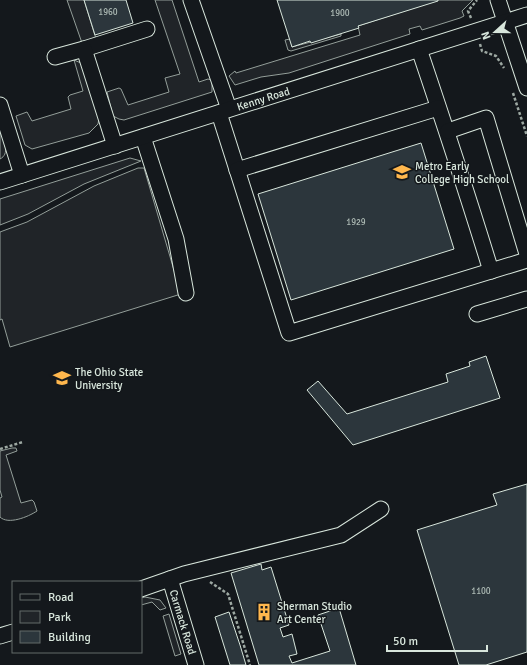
<svg xmlns="http://www.w3.org/2000/svg" width="527" height="665" viewBox="0 0 527 665" font-family="Signika,sans-serif">
<style>
.green{fill:#202428;stroke:#939e99}
.building{fill:#2c363c;stroke:#d8e6dc}
.lines{fill:none;stroke-linecap:round;stroke-linejoin:round}
.minor-casing{stroke:#d8e6dc;stroke-width:17}
.path{stroke:#9da8a2;stroke-width:2.5;stroke-dasharray:3 2;stroke-linecap:butt}
.minor{stroke:#14181c;stroke-width:15}
.labels{text-anchor:middle;stroke-width:3;stroke-linejoin:round;paint-order:stroke}
.number-label{font-size:9px;fill:#adbab4}
.street-label{font-size:11px;fill:#d8e6dc;stroke:#14181c}
.poi-label{font-size:11px;fill:#d8e6dc;stroke:#14181c;text-anchor:start}
</style>
<rect width="100%" height="100%" fill="#14181c"/>
<path class="green" d="M67 0H84L96 39 82 43Z
M155 0H172L199 82 208 79 212 80V92L124 120 119 119 113 116 107 92 119 88 121 89 128 105 169 92 165 78 180 74Z
M438 0H473L462 11 464 16 460 18 422 30 420 26 409 29 410 34 289 73 261 77 235 85 229 76 235 71 236 73 360 35 358 26Z
M341 34V36L291 51 288 50 285 40 290 39 292 47Z
M74 60 81 63 99 118 98 124 89 133 32 149 25 145 16 116 27 112 32 121 71 109 68 97 70 95 83 91Z
M0 133H2C4 142 10 154 0 159Z
M130 158 141 161 84 184 28 214 0 225V199Z
M138 168H144L181 294 10 347 2 319 0 320V232L27 222 94 186Z
M12 448H16L17 451 6 455 21 503 32 500 34 502 37 511C28 517 8 525 0 517V498L2 497 0 490V451Z
M145 597 160 600 166 608 160 610 152 602 141 605V598Z
M169 614 181 654 175 656 163 616Z"/>
<path class="building" d="M84 0H126L133 23 95 35Z
M277 0H438V1L358 26 359 28 311 43 310 41 292 47Z
M421 143 454 249 291 300 258 194Z
M486 356 500 398 353 445 307 390 318 381 347 414 448 382 446 374 470 366 469 362Z
M527 484V652L486 665H459L417 530 497 505 493 494Z
M261 564 262 570 271 567 289 625 280 628 283 637 292 634 297 654 289 656 292 663 330 651 318 615 339 608 356 665H259L231 573Z
M229 612 240 645 246 665H230L215 617Z"/>
<g class="lines">
<g class="minor-casing">
<g id="minor">
<path d="M191 0 229 109"/>
<path d="M498 0 527 88"/>
<path d="M84 49 147 29"/>
<path d="M419 49C444 123 468 196 491 271"/>
<path d="M55 57 84 49 115 146"/>
<path d="M0 105 22 175"/>
<path d="M219 113 289 333 527 260"/>
<path d="M448 131 486 118 527 254"/>
<path d="M143 137 176 239 186 293"/>
<path d="M237 170 438 108"/>
<path id="s1" d="M0 182 527 15"/>
<path d="M477 314 527 299"/>
<path id="s2" d="M170 579 196 665"/>
<path d="M141 589 184 574 341 535 381 509"/>
<path d="M0 636 13 632"/>
</g>
</g>
<path class="path" d="M471 18 468 11 477 0
M480 44 482 51 496 56 504 68
M513 93 527 136
M0 449 23 442
M210 582 228 594 250 665"/>
<use href="#minor" class="minor"/>
</g>
<defs>
<g id="school-bare" transform="scale(1.38)"><path d="M0-5L7-2L0 1L-7-2ZM-4 1L0 2.5L4 1V4Q0 6-4 4Z" fill="#ffb74d" stroke="#14181c" stroke-width="2.5" paint-order="stroke"/></g>
<g id="university-bare" transform="scale(1.38)"><path d="M0-5L7-2L0 1L-7-2ZM-4 1L0 2.5L4 1V4Q0 6-4 4Z" fill="#ffb74d" stroke="#14181c" stroke-width="2.5" paint-order="stroke"/></g>
<g id="building-bare" transform="scale(1.38)"><path d="M-4-6H4V6H1V3H-1V6H-4ZM-2.5-4.3h1.7v1.8h-1.7ZM.8-4.3h1.7v1.8H.8ZM-2.5-1h1.7V.8h-1.7ZM.8-1h1.7V.8H.8Z" fill="#ffb74d" stroke="#14181c" stroke-width="2.5" paint-order="stroke"/></g>
</defs>
<g fill-rule="evenodd">
<use href="#school-bare" x="402" y="172"/>
<use href="#university-bare" x="62" y="378"/>
<use href="#building-bare" x="264" y="612"/>
</g>
<g class="labels">
<g class="number-label">
<text x="108" y="15">1960</text>
<text x="340" y="16">1900</text>
<text x="356" y="225">1929</text>
<text x="481" y="594">1100</text>
</g>
<g class="street-label">
<text dy="4" stroke="none"><textPath href="#s1" startOffset="276">Kenny Road</textPath></text>
<text dy="4" stroke="none"><textPath href="#s2" startOffset="45">Carmack Road</textPath></text>
</g>
<g class="poi-label">
<text x="415" y="170">Metro Early<tspan x="415" dy="13">College High School</tspan></text>
<text x="75" y="376">The Ohio State<tspan x="75" dy="13">University</tspan></text>
<text x="277" y="610">Sherman Studio<tspan x="277" dy="13">Art Center</tspan></text>
</g>
</g>
<rect x="12" y="581" width="130" height="72" fill="#14181c" stroke="#626a69"/>
<rect x="20" y="594" width="20" height="6" fill="#14181c" stroke="#626a69"/>
<text x="48" y="601" font-size="12" fill="#d8e6dc">Road</text>
<rect x="20" y="611" width="20" height="12" fill="#202428" stroke="#626a69"/>
<text x="48" y="621" font-size="12" fill="#d8e6dc">Park</text>
<rect x="20" y="631" width="20" height="12" fill="#2c363c" stroke="#626a69"/>
<text x="48" y="641" font-size="12" fill="#d8e6dc">Building</text>
<g transform="translate(495 32) rotate(249)" stroke="#14181c" stroke-width="3" paint-order="stroke">
<path d="M0-3L7 15L0 10L-7 15Z" fill="#d8e6dc"/>
<text y="-6" font-size="11" font-weight="bold" text-anchor="middle" fill="#d8e6dc">N</text>
</g>
<path d="M387 645v6h100v-6" fill="none" stroke="#d8e6dc" stroke-width="2"/>
<text x="393" y="645" font-size="12" fill="#d8e6dc" stroke="#14181c" stroke-width="3" paint-order="stroke">50 m</text>
</svg>
